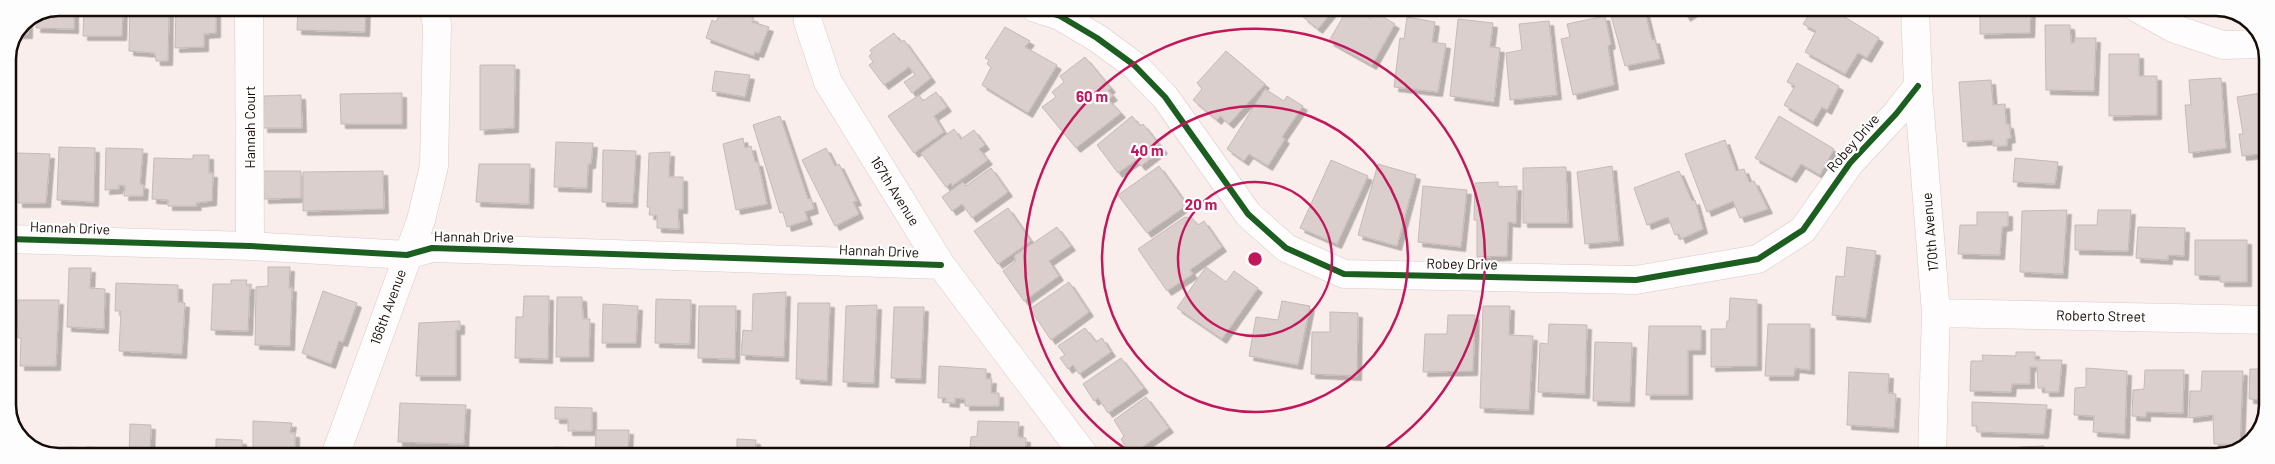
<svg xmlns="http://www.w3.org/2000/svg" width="2275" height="464" viewBox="0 0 2275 464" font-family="Barlow,sans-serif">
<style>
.building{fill:#dacfcc;stroke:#c5bab7;filter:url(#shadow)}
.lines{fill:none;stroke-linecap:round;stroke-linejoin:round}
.minor-casing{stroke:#d6ccc8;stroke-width:29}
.minor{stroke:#fefcfc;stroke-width:28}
.cycleway-casing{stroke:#fdfdfd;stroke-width:9}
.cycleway{stroke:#1b5e20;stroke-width:6}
.ring{fill:none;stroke:#c2185b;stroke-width:2.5}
.labels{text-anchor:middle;stroke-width:4.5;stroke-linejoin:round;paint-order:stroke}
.street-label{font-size:14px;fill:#150b07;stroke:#fdfdfd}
.rim{fill:none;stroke:#150b07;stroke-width:2.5}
.centre{fill:#c2185b;stroke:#fdfdfd;stroke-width:2.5}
.ring-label{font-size:15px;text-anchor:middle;font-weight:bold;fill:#c2185b;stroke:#fdfdfd;stroke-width:4.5;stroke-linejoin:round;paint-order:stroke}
</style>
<defs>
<filter id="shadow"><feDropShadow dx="4.5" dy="4.5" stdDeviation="0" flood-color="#0004"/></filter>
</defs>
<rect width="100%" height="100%" fill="#f9eeeb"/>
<path class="building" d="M59 7 74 8V29L36 28 37 17Z
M84 8H123L122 36H83Z
M130 8H169L168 61H156L155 53 129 51Z
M176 8H216V33L204 34V47L175 48Z
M298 8H366L365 32 297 30Z
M1297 8H1335L1318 29 1303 17 1306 15Z
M1348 8H1367L1364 15 1371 19 1375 12 1395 24 1372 65 1329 41Z
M1625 8H1644L1652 40 1655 39 1660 59 1625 66 1610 12Z
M1681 8H1699L1686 17Z
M1813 8H1830L1879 38 1867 58 1858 53 1845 74 1805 52 1816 31 1803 24Z
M1980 8H2031L2030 33 1980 34Z
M729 9 754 18 752 22 769 27 759 53 755 52 754 56 706 38 712 20 716 22 719 15 725 17Z
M1605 16 1611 44 1608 46 1614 85 1573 95 1561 39 1570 37 1567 24Z
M1407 17 1435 22 1432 42 1446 44 1438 92 1394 87 1400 38 1404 39Z
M1458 19 1493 23 1490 47 1500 48 1494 102 1450 96Z
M28 20V34H18L23 23Z
M1549 21 1557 95 1510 100 1506 53 1522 50 1519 24Z
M2045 25H2070L2071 43H2074L2075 38H2096L2094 91 2046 90Z
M1005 27 1030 41 1025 47 1057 65 1028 113 982 85 991 67 987 64 989 60 985 58Z
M894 33 901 42 904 40 931 78 912 93 904 82 915 75 909 67 884 85 869 65 873 62 869 56 872 53 870 50Z
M1226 51 1265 84 1229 124 1220 116 1217 120 1193 100 1202 89 1197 83Z
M2109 54H2139V76H2157V115L2109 116Z
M1085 57 1111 88 1108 90 1113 96 1108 99 1121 113 1076 148 1042 107 1056 97 1052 92 1064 82 1060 76Z
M1797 63 1839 86 1827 110 1822 107 1813 122 1784 105 1795 86 1787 82Z
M480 65H515L514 128 480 130Z
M715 71 750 75 745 97 712 91Z
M2221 78 2226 148 2189 153 2185 105H2191L2189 80Z
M1991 80 1993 105 2005 104 2006 124H2009L2011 138 2007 139V146H1993V140L1963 142 1959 82Z
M1265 89 1284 101 1287 96 1303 106 1282 137 1285 139 1268 166 1249 154 1244 161 1227 149Z
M936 92 947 107 934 116 944 132 914 153 888 116 919 95 923 101Z
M2267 92V153L2242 156 2239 134H2243L2237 97Z
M402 93V124H341L340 94Z
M301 95 302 128H263L264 96Z
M780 116 808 199 811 198 814 209 805 212 808 220 787 227 783 212 780 213 753 125Z
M1132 116 1140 126 1143 124 1163 149 1141 166 1136 160 1118 173 1097 145Z
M1779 116 1834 149 1820 175 1801 164 1792 178 1755 158Z
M954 129 961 139 974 130 985 145 979 149 988 160 952 186 951 183 946 187 921 153Z
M743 138 745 148 751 146 755 162H758L767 204 736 210 723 144Z
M1725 140 1736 171 1744 169 1749 182 1754 181 1768 209 1740 218 1733 201 1707 212 1685 154Z
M556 142 593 143 591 164H588L587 188 554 187Z
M59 147 95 148 94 202 57 200Z
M106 148 143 149 140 184 144 185 143 196H124L125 186 119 185V189L105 190Z
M826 148 835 166 839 164 857 201 853 202 859 214 835 226 802 160Z
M603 150 636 151 633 203 602 202Z
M670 152 669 177H683V209H678L679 229 657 228V215H649L650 207H647L649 153Z
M17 153 50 154 46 203H18V192H15Z
M193 155H209V173H213L212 201 196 203 197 206H168V200L152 199 154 158 193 159Z
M2015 158 2058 162 2055 184 2013 182Z
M1331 160 1368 176 1337 244 1300 228Z
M479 164H530L529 204 476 202Z
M1378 164 1416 175 1397 246 1358 235Z
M1159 166 1187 205 1147 233 1118 195Z
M1612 166 1619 241 1585 244 1577 172Z
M1566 167 1568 223H1523V168Z
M991 168 1008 192 972 218 962 204 952 211 942 197 963 182 966 186Z
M263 171H301V198L264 199Z
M383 171 384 209 303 211V172Z
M1679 171 1692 201 1695 200 1703 229 1681 239 1679 234 1675 235 1668 217 1647 225 1634 188Z
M1498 182V187L1517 186 1516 223 1508 222 1507 256 1477 257V220H1474L1475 183Z
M1423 186 1467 190 1461 247 1418 242Z
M1008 208 1031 241 998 264 974 231Z
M2067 210 2063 274 2020 272 2022 211Z
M2098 210H2131L2128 251 2075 250V225H2097Z
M1977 212H2008V226L2002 227 2000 255 1958 254 1960 225H1977Z
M1185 217 1192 218 1198 225 1204 221 1222 247 1190 270 1193 274 1167 291 1138 249Z
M1057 227 1071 246 1049 261 1059 276 1024 301 1003 271 1016 261 1014 256Z
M2138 227 2185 228 2184 256 2168 255V260L2136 258Z
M2195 240H2247V282H2220V276L2195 275Z
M1847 247 1876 251 1866 318 1832 315 1836 276 1844 277Z
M268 267H290L289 288 292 287 290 346 255 345 256 287 268 286Z
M1206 267 1226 282 1234 271 1258 288 1222 339 1177 308Z
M69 268H91L90 288 105 289 104 329 67 327Z
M2259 273H2267V296L2260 297Z
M231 280H247L246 285H250L248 331 211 330 213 284H231Z
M1069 282 1089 312 1051 340 1030 309Z
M116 283 178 285V302L185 303 182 354 119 351 121 311H115Z
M323 291 357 303 343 342 339 341 331 364 302 353Z
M786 292 784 357 741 355 743 330 752 331 753 294Z
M8 296H11V337H8Z
M524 296H549L548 359 515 358 516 317H523Z
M557 297H582L583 319H590L589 357H556Z
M1730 298 1757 300V366L1711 367V329H1726L1727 321H1729Z
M656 299 691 300 690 344 655 343Z
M17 300H59L56 366H20L21 338H18Z
M1282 301 1310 306 1298 365 1249 356 1256 317 1278 320Z
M798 303H830L827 381 796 379Z
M603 304 638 306 636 343H602Z
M877 305 874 383 843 382 846 306Z
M699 306H736L735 359 698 358Z
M1483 306H1510L1509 335 1533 336 1529 410 1480 408Z
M894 307H924L921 379 891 378Z
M1330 312 1358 313 1357 376 1311 374 1312 332H1330Z
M1448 315H1475L1473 371 1423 372 1425 334H1447Z
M460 321V330H456V376H416L419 323Z
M1549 324 1587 325 1585 394 1538 392 1540 343 1548 344Z
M1768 324H1810V370L1795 368 1794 376H1765Z
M1649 326H1701V350H1688V395H1646Z
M1085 328 1096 342 1102 338 1111 352 1079 374 1073 365 1068 369 1060 358 1065 355 1058 346Z
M1595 342 1632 343 1630 402 1593 401Z
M2016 352H2035V360H2062L2059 392H2045V388H2038L2037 367H2030V384H2012L2011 392 1970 391 1971 361H1983L1982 355 2016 356Z
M1121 358 1144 388 1108 413 1098 398 1094 401 1083 384Z
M939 366 986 369V379H992L991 393H999V406H965V399L955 398V403L945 402 946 398H938Z
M2086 368 2127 371 2125 434 2093 432 2094 416 2074 415 2075 388 2086 387Z
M2250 369H2267V404L2266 400 2249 399Z
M2145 370H2184L2183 413 2146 412V417L2132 416 2133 390 2144 389Z
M2202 371H2243L2240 445 2214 444 2213 415 2189 418 2190 391H2201Z
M1849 372 1889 374 1888 393 1896 394 1894 428 1847 425Z
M1146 397 1169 428 1131 455 1121 439 1124 436 1114 420Z
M1972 402 2047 405 2044 434 1977 432V426H1972Z
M400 403 466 405 464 444 398 442Z
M555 407 592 408V431H568V419H555Z
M253 421 292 423 290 433H295V451H290V456H253Z
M978 421 1019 422 1018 437 1026 438 1025 456H977V447H970L971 437 977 436Z
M130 424 151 425 150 456H129Z
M596 430H629L628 456H595Z
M216 439 242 440V450H245L244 456H210V450H216Z
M737 439 756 440 755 456H737Z
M2044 446 2043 456H2019V447Z
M75 447V456H52V448Z
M86 447 118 448V456H86Z
M554 447 585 448V456H554Z
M698 448 713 449V456H697Z
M516 450 543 451V456H515Z"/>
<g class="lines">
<g class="minor-casing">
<path id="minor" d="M249 8 250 246
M807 8 808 22 828 82 941 265 1085 456
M1035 8 1060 16 1097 38 1134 65 1165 97 1248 214 1286 248 1344 274 1636 280 1758 259 1803 230 1850 163 1896 114 1918 86
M1915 8 1918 86 1936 313 1932 456
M2137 8 2175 29 2223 45 2263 44
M8 239 250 246 407 255 432 248 941 265
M1936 313 2267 320
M335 456 421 220 434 166 437 24 433 8"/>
</g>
<use href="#minor" class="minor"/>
<g class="cycleway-casing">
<path id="cycleway" d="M1035 8 1060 16 1097 38 1134 65 1165 97 1248 214 1286 248 1344 274 1636 280 1758 259 1803 230 1850 163 1896 114 1918 86
M8 239 250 246 407 255 432 248 941 265"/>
</g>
<use href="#cycleway" class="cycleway"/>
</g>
<g class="ring">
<circle cx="1255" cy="259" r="77"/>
<circle cx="1255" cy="259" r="153"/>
<path d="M1135 455A230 230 0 1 1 1375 455"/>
</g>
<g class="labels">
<g class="street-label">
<text transform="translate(250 127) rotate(-90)" y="5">Hannah Court</text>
<text transform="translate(1853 143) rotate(-49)" y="5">Robey Drive</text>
<text transform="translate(895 191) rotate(58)" y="5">167th Avenue</text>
<text transform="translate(70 228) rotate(2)" y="5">Hannah Drive</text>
<text transform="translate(1930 232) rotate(-95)" y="5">170th Avenue</text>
<text transform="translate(474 237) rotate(1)" y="5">Hannah Drive</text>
<text transform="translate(879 251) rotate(2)" y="5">Hannah Drive</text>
<text transform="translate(1462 264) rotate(1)" y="5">Robey Drive</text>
<text transform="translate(388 307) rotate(-70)" y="5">166th Avenue</text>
<text transform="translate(2101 316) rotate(1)" y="5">Roberto Street</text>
</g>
</g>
<path d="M0 0H2275V464H0ZM59 16H2216A43 43 0 0 1 2259 59V405A43 43 0 0 1 2216 448H59A43 43 0 0 1 16 405V59A43 43 0 0 1 59 16Z" fill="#fdfdfd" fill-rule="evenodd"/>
<path class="rim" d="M59 16H2216A43 43 0 0 1 2259 59V405A43 43 0 0 1 2216 448H59A43 43 0 0 1 16 405V59A43 43 0 0 1 59 16Z"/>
<circle cx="1255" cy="259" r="8" class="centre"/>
<g class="ring-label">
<text x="1092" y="102">60 m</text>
<text x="1147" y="156">40 m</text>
<text x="1201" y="210">20 m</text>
</g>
</svg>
